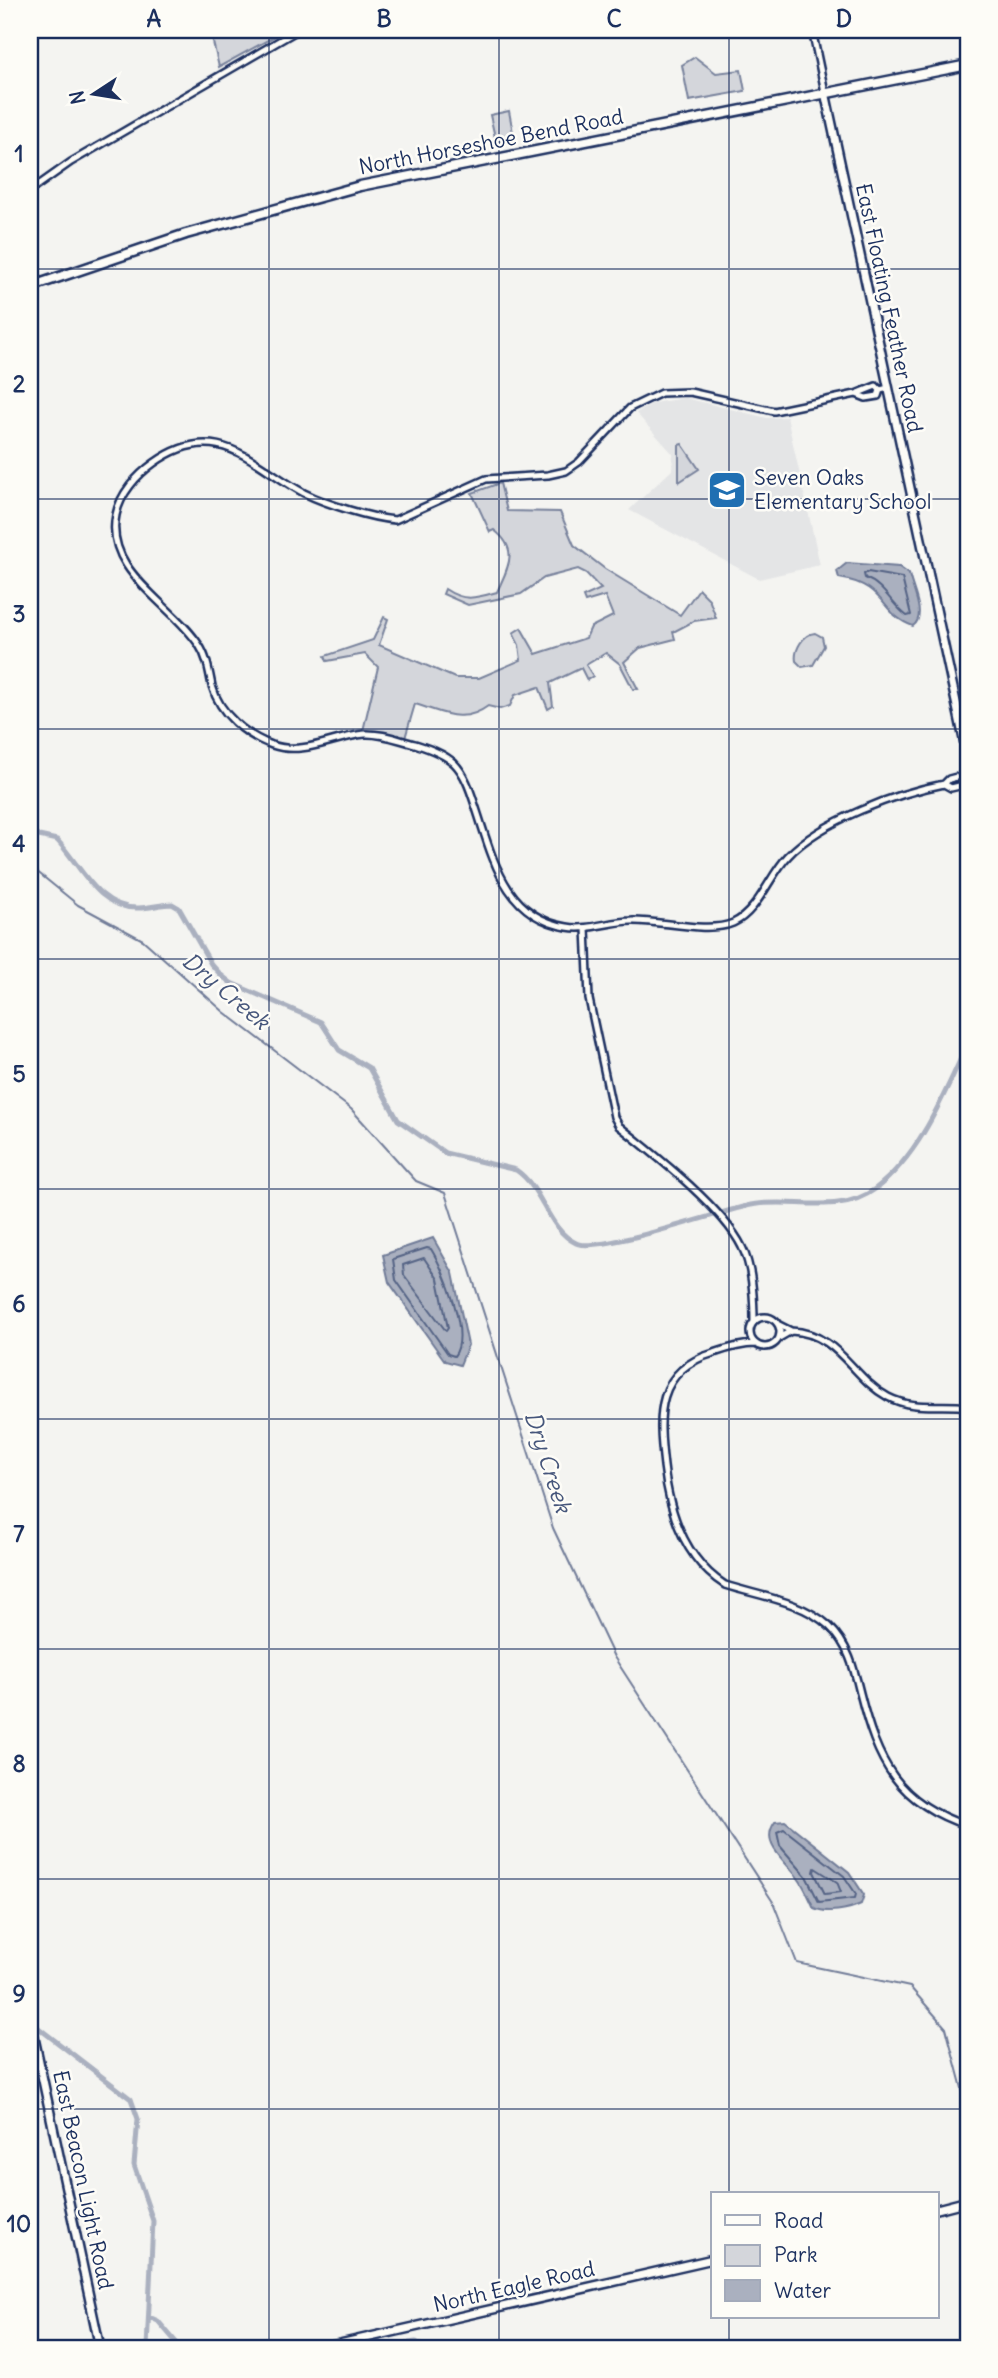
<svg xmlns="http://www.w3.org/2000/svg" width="998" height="2378" viewBox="0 0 998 2378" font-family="Delius,sans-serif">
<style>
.built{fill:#e4e5e6}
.green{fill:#d4d6db;stroke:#78829c;stroke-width:2}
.water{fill:#aab0bf;stroke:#717c98;stroke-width:2}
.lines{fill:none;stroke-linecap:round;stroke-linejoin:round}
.shore{stroke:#546385;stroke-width:2}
.stream{stroke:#717c98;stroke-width:2}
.canal{stroke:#aab0bf;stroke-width:5}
.minor-casing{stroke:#1b2f5e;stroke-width:10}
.major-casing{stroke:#1b2f5e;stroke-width:12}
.highway-casing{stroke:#1b2f5e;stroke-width:13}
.minor{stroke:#fdfcf7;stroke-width:5}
.major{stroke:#fdfcf7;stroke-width:7}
.highway{stroke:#fdfcf7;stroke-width:8}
.grid{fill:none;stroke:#1b2f5e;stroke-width:2;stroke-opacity:0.55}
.labels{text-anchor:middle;stroke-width:5;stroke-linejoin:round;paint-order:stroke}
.street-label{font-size:21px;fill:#1b2f5e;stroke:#fdfcf7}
.poi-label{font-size:21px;fill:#1b2f5e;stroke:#fdfcf7;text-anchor:start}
.water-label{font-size:23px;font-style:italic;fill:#46567b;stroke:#fdfcf7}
.neatline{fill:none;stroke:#1b2f5e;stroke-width:2.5}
.grid-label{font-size:23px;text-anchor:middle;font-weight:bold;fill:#1b2f5e}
</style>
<rect width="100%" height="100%" fill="#f4f4f1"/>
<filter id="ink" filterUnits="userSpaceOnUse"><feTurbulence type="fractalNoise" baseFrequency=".0143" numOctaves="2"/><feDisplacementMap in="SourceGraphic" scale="14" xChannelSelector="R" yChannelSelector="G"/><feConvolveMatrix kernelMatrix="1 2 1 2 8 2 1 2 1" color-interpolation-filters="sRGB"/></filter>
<g filter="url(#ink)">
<path class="built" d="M685 398 767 418 787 417 820 565 759 579 629 510 672 470 673 454 636 413 653 403Z"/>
<path class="green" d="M210 30H286L219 67Z
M695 57 716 73 741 70 745 91 689 101 682 65Z
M509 111 514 138 496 142 490 115Z
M682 444 699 469 679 482V445Z
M500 483 507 511 560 512 574 545 605 569 680 615 699 589 709 599 716 618 694 621 673 632 675 639 640 648 624 662 638 689H633L620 664 606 653 586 665 593 676 587 680 581 668 550 683 553 706 548 709 539 687 515 695 510 706 500 709 488 706C463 725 442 712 415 704L405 738 363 731 378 667 365 654 327 661 325 656 373 640 384 617 388 619 379 645 455 678H479L521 660 519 645 513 633 521 628 536 654 586 638 591 627 613 616 605 596 585 602 583 597 601 589 586 573 578 569 544 578 521 594 468 605 443 594 445 589C464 602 476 598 497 592 508 567 520 550 494 530L490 532 472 493Z
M815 633 822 637 824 646 813 665 802 667 796 661C794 650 803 634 815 633Z"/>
<path class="water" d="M847 563 899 567 909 574C912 589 927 616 913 626 879 614 887 585 839 578L837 571Z
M433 1238 453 1273 468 1345 460 1365 445 1361 389 1282 383 1255Z
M785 1821 849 1872 864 1895 861 1904C848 1910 827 1914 814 1908 809 1898 805 1887 798 1878 786 1861 759 1844 775 1822Z"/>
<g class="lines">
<path class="shore" d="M868 572 902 578 911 615 907 616C891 604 884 585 865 578L864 574Z
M427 1248 431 1249C444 1270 471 1335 454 1356L448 1354 396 1280 393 1259Z
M424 1258 438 1279 448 1328 446 1331 404 1275 403 1265Z
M784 1829 844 1876 856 1894 855 1898 819 1902 806 1876 780 1846 777 1832Z
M815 1868 837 1882 841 1892 825 1894 814 1872Z"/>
<path class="stream" d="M30 866 78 905 143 940 224 1012 351 1109 416 1181 445 1193 553 1528 614 1657 773 1902 797 1963 910 1987 946 2028 968 2111"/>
<path class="canal" d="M30 834 57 840C80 864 98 910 139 908 150 908 161 904 172 904L179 908 211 964 221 975 231 983 321 1022 339 1050 369 1068 398 1120 445 1153 516 1170C543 1188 547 1229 576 1243 597 1254 721 1211 751 1205 792 1197 839 1216 875 1189 921 1154 944 1094 968 1043
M36 2026 131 2099 138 2119 134 2165 153 2221 147 2348
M149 2317 158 2321 181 2348
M379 2347 416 2342 426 2348"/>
<g class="minor-casing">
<path id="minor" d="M812 30 825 92
M30 191 71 162 298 30
M880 390 878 396 866 398 856 394 876 386 880 390 889 388
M856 394 774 411 690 392 661 393 630 408 579 462 566 471 548 475 486 479 395 520C371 518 326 504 304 493 252 465 218 417 154 463 137 475 120 494 116 515 104 572 172 603 199 645 207 657 209 671 212 686 220 714 245 735 272 745 304 756 333 737 365 734 382 733 398 740 415 744 428 748 443 753 454 763 466 775 471 793 476 808 493 859 505 917 567 927 589 931 609 921 632 921 660 920 707 934 733 923 758 912 769 876 788 856 821 821 897 793 944 784L951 788 968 784
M944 784 949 779 968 774
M586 928 589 999 614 1117 619 1126C654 1154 723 1208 742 1247 753 1268 754 1300 754 1322
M750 1332a15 15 0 1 1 30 0a15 15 0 1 1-30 0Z
M791 1331C839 1333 851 1377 888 1397 915 1411 940 1403 968 1407
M779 1338 791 1331 779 1325
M756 1344C741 1344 728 1348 714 1353 655 1370 658 1415 664 1466 669 1511 684 1559 725 1585 759 1596 802 1601 829 1626 848 1644 854 1668 860 1693 877 1761 897 1803 968 1826"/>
</g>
<g class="major-casing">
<path id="major" d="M825 92 968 758
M30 2019 100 2348
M937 2209 968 2201
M322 2348 713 2259"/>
</g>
<g class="highway-casing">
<path id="highway" d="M30 287 186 234 360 186 968 65"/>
</g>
<use href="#minor" class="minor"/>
<use href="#major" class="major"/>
<use href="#highway" class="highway"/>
</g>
</g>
<path class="grid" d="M269 30V2348M499 30V2348M729 30V2194M30 269H968M30 499H968M30 729H968M30 959H968M30 1189H968M30 1419H968M30 1649H968M30 1879H968M30 2109H968M729 2317V2348"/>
<defs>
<g id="school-square" transform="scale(2.0125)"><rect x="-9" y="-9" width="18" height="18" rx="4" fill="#1f6fb2" stroke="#fdfcf7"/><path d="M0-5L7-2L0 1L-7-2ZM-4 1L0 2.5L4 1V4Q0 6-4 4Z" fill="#fff"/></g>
</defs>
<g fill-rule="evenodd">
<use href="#school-square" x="727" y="490"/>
</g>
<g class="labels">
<g class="street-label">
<text transform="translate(491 142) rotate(-11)" y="7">North Horseshoe Bend Road</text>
<text transform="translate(889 308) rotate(78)" y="7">East Floating Feather Road</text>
<text transform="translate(83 2180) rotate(78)" y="7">East Beacon Light Road</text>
<text transform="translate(514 2287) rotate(-13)" y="7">North Eagle Road</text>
</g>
<g class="poi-label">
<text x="754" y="485">Seven Oaks<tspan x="754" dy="24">Elementary School</tspan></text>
</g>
<g class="water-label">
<text transform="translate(226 991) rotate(40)" y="8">Dry Creek</text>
<text transform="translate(548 1462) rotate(72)" y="8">Dry Creek</text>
</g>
</g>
<rect width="998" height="2378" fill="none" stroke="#fdfcf7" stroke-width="77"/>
<rect x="711" y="2192" width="228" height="126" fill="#fdfcf7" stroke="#a3aaba" stroke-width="2"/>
<rect x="725" y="2215" width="35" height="10" fill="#fdfcf7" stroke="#a3aaba" stroke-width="2"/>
<text x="774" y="2228" font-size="21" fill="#1b2f5e">Road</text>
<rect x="725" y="2245" width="35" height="21" fill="#d4d6db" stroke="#a3aaba" stroke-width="2"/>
<text x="774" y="2262" font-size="21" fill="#1b2f5e">Park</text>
<rect x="725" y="2280" width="35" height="21" fill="#aab0bf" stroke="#a3aaba" stroke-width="2"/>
<text x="774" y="2298" font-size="21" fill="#1b2f5e">Water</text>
<g transform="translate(94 94) rotate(258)" stroke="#fdfcf7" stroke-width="5" paint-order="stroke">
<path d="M0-5L12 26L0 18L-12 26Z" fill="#1b2f5e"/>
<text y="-10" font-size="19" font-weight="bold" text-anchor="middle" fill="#1b2f5e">N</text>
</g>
<rect x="38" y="38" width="922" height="2302" class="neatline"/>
<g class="grid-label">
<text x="154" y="27">A</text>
<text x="384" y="27">B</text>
<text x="614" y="27">C</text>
<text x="844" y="27">D</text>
<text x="19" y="162">1</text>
<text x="19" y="392">2</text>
<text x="19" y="622">3</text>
<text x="19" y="852">4</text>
<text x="19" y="1082">5</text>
<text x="19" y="1312">6</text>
<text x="19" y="1542">7</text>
<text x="19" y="1772">8</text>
<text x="19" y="2002">9</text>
<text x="19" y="2232">10</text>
</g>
</svg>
